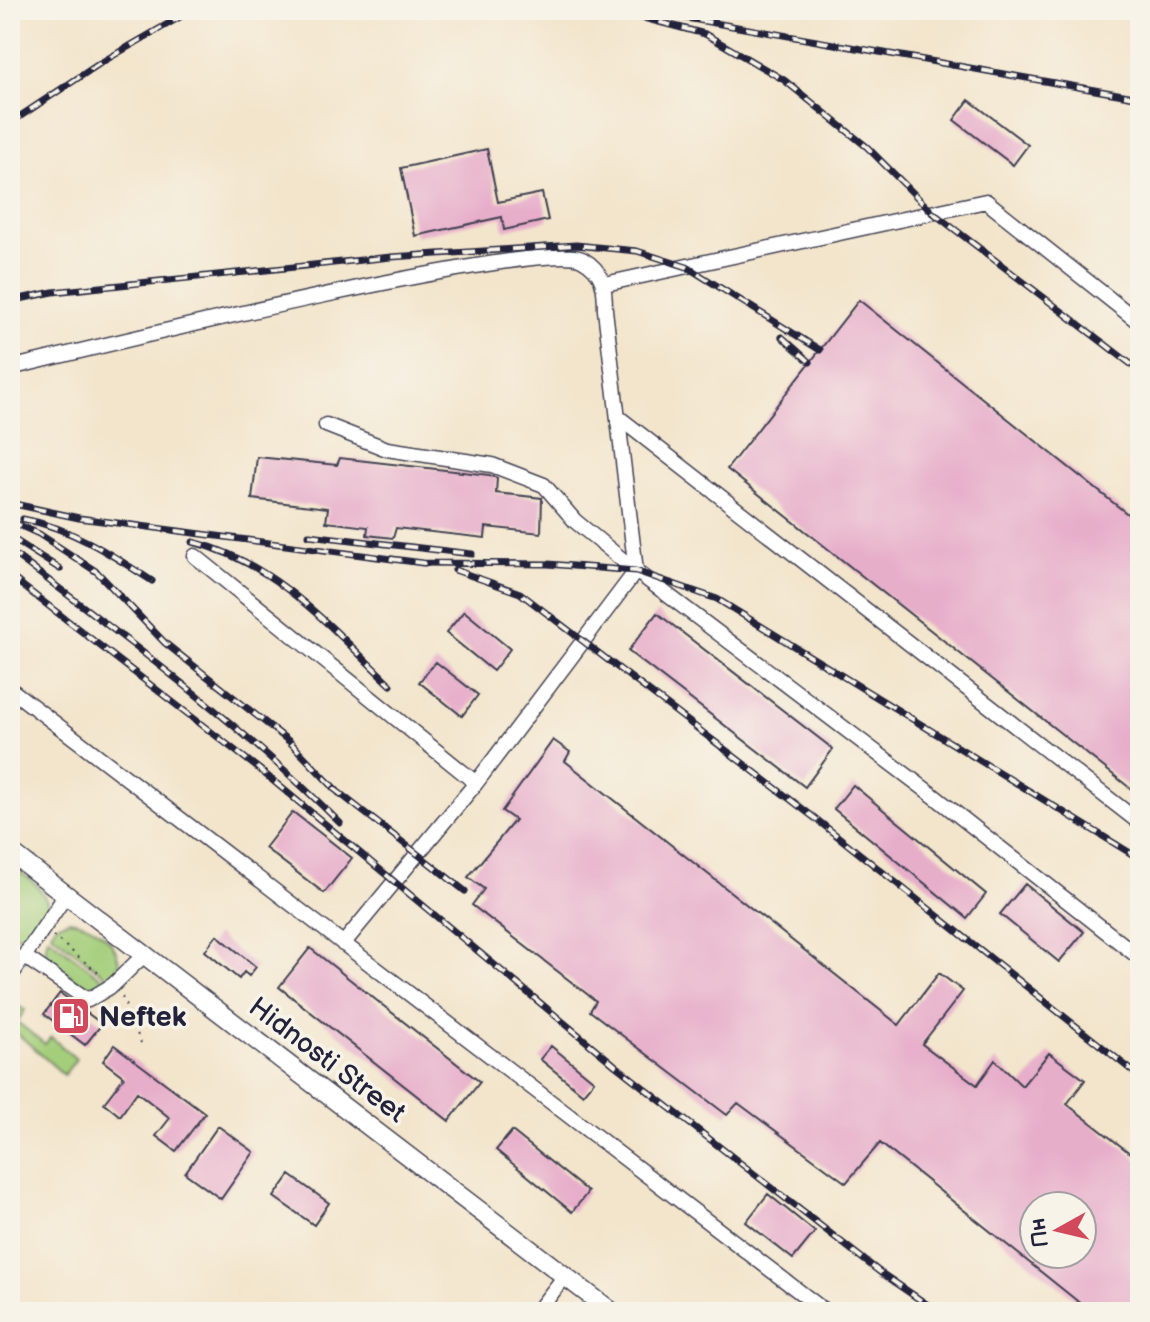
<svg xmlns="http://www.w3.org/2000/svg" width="1150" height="1322" viewBox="0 0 1150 1322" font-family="'Balsamiq Sans',sans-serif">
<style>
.green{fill:#a4ce7a;stroke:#63785a;stroke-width:2}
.building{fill:#e7aeca;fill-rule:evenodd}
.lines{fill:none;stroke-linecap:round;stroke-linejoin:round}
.minor-casing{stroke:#413f51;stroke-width:17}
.major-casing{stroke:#413f51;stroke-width:21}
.path{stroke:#413f51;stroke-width:2;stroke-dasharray:2 6;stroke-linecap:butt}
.minor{stroke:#fff;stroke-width:14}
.major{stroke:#fff;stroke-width:18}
.rail-casing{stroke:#22223b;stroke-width:7}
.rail{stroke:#f7f3e8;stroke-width:4;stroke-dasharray:12;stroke-linecap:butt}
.labels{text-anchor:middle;stroke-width:7;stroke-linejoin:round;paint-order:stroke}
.poi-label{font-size:28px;font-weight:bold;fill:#22223b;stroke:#f7f3e8;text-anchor:start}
.street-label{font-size:28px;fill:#22223b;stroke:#f7f3e8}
</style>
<rect width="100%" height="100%" fill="#f7f3e8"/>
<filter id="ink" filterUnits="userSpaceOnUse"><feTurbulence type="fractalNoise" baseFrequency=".0125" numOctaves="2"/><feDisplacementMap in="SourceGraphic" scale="16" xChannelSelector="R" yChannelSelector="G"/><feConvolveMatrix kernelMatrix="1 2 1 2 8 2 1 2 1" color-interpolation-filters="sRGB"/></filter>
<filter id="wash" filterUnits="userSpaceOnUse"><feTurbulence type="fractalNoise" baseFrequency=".006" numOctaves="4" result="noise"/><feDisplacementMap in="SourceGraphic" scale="32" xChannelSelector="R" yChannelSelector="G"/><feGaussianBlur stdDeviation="1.8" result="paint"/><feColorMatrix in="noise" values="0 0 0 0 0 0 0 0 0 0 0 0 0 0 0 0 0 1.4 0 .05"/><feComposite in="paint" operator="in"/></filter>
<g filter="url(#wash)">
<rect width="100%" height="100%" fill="#f3e5cc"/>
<path class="green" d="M10 865C28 878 44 886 49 909L35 933 10 937Z
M69 920C94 923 119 941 119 967L111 980 51 933 56 925Z
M48 937 107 982 85 987 63 969 53 972C44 962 44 950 48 937Z
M10 1001 25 1010 17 1022 45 1044 51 1037 76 1059 64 1075 10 1027Z"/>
<g id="blocks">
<path class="building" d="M969 100 1028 145 1013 165 954 120Z
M487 149 498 202 542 193 548 220 504 230 502 217 415 236 401 168Z
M859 300 1140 524V796L727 469Z
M257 457 337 465 340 458 489 475 497 478 496 493 542 498 541 533 486 527 485 538 396 528 393 538 367 535 368 527 326 522 328 508 252 499Z
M464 611 510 649 493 671 446 633Z
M657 613 833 749 805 787 628 651Z
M436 662 478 695 462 716 419 682Z
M553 740 570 752 565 761 899 1025 939 973 963 991 922 1044 977 1085 995 1060 1022 1086 1049 1053 1085 1080 1067 1104 1140 1161V1312H1091L880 1143 846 1183 738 1103 727 1115 590 1011 596 1001 472 905 484 889 468 877 515 820 502 811ZM1034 1206H1082V1254H1034Z
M853 785 986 894 967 918 834 809Z
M293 812 352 858 324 893 265 848Z
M1025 884 1084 932 1059 962 1000 914Z
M217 935 256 967 249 976 244 972 239 979 205 951Z
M310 948 480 1082 449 1121 279 987Z
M60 993 102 1024 85 1045 44 1014Z
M114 1045 205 1113 176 1151 156 1136 170 1118 137 1092 120 1116 104 1103 124 1077 103 1061Z
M551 1046 594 1081 583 1094 540 1059Z
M218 1126 254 1152 221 1199 185 1173Z
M512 1131 588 1192 572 1212 496 1150Z
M290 1175 329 1203 314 1225 274 1197Z
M768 1194 815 1232 793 1259 746 1222Z"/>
</g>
</g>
<g filter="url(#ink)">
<use href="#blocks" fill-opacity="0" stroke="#413f51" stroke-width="2"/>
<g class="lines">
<g class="minor-casing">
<path id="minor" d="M605 284 986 201 1140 323
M10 368C84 350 542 237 582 259 604 271 605 288 605 310L636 571 476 783 343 944
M618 417 1140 823
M326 425 387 449 492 465 544 485 575 521 636 571 934 796 1140 958
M195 556 476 783
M10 689 826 1312
M25 957 88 1000 113 985 144 955
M10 977 66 895
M537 1312 565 1276"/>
</g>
<g class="major-casing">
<path id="major" d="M10 852 612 1312"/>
</g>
<path class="path" d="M53 936 101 975
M122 997 143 1048"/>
<use href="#minor" class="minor"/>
<use href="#major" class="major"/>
<g class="rail-casing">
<path id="rail" d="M613 10 705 34 784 80 867 147 932 212 1140 371
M675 16 1140 98
M10 123 102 62 192 10
M10 301 53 292 391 257 576 245 637 251 687 267 820 350
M782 337 810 362
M10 503 79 518 423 563 548 564 636 571 717 599 1140 859
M23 519C72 528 111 554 152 581
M10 521 39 534 97 572 165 643 290 742 339 793
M309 535 472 554
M10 537 60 569
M193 542C275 562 332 629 391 685
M10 551C123 637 239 722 340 823
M455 570 520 593 816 819 1140 1077
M10 576 259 769 616 1066 881 1273 938 1312
M333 788 465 891"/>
</g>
<use href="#rail" class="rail"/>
</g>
</g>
<defs>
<g id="fuel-square" transform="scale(2)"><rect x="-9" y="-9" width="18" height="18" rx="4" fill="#d1495b" stroke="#f7f3e8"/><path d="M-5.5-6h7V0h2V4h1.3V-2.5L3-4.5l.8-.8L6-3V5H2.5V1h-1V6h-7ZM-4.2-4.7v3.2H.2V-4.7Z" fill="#fff"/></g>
</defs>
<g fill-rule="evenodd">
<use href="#fuel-square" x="71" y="1016"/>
</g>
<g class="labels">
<g class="poi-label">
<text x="99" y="1026">Neftek</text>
</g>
<g class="street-label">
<text transform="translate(328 1059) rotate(37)" y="10">Hidnosti Street</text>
</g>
</g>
<rect width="1150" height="1322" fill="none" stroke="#f7f3e8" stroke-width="40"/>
<g transform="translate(1058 1230) rotate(262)"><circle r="38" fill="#f7f3e8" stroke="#a29fa3" stroke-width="2"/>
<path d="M0-6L14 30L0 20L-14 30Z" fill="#d1495b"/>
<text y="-12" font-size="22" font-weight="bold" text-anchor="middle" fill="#22223b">Пн</text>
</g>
</svg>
